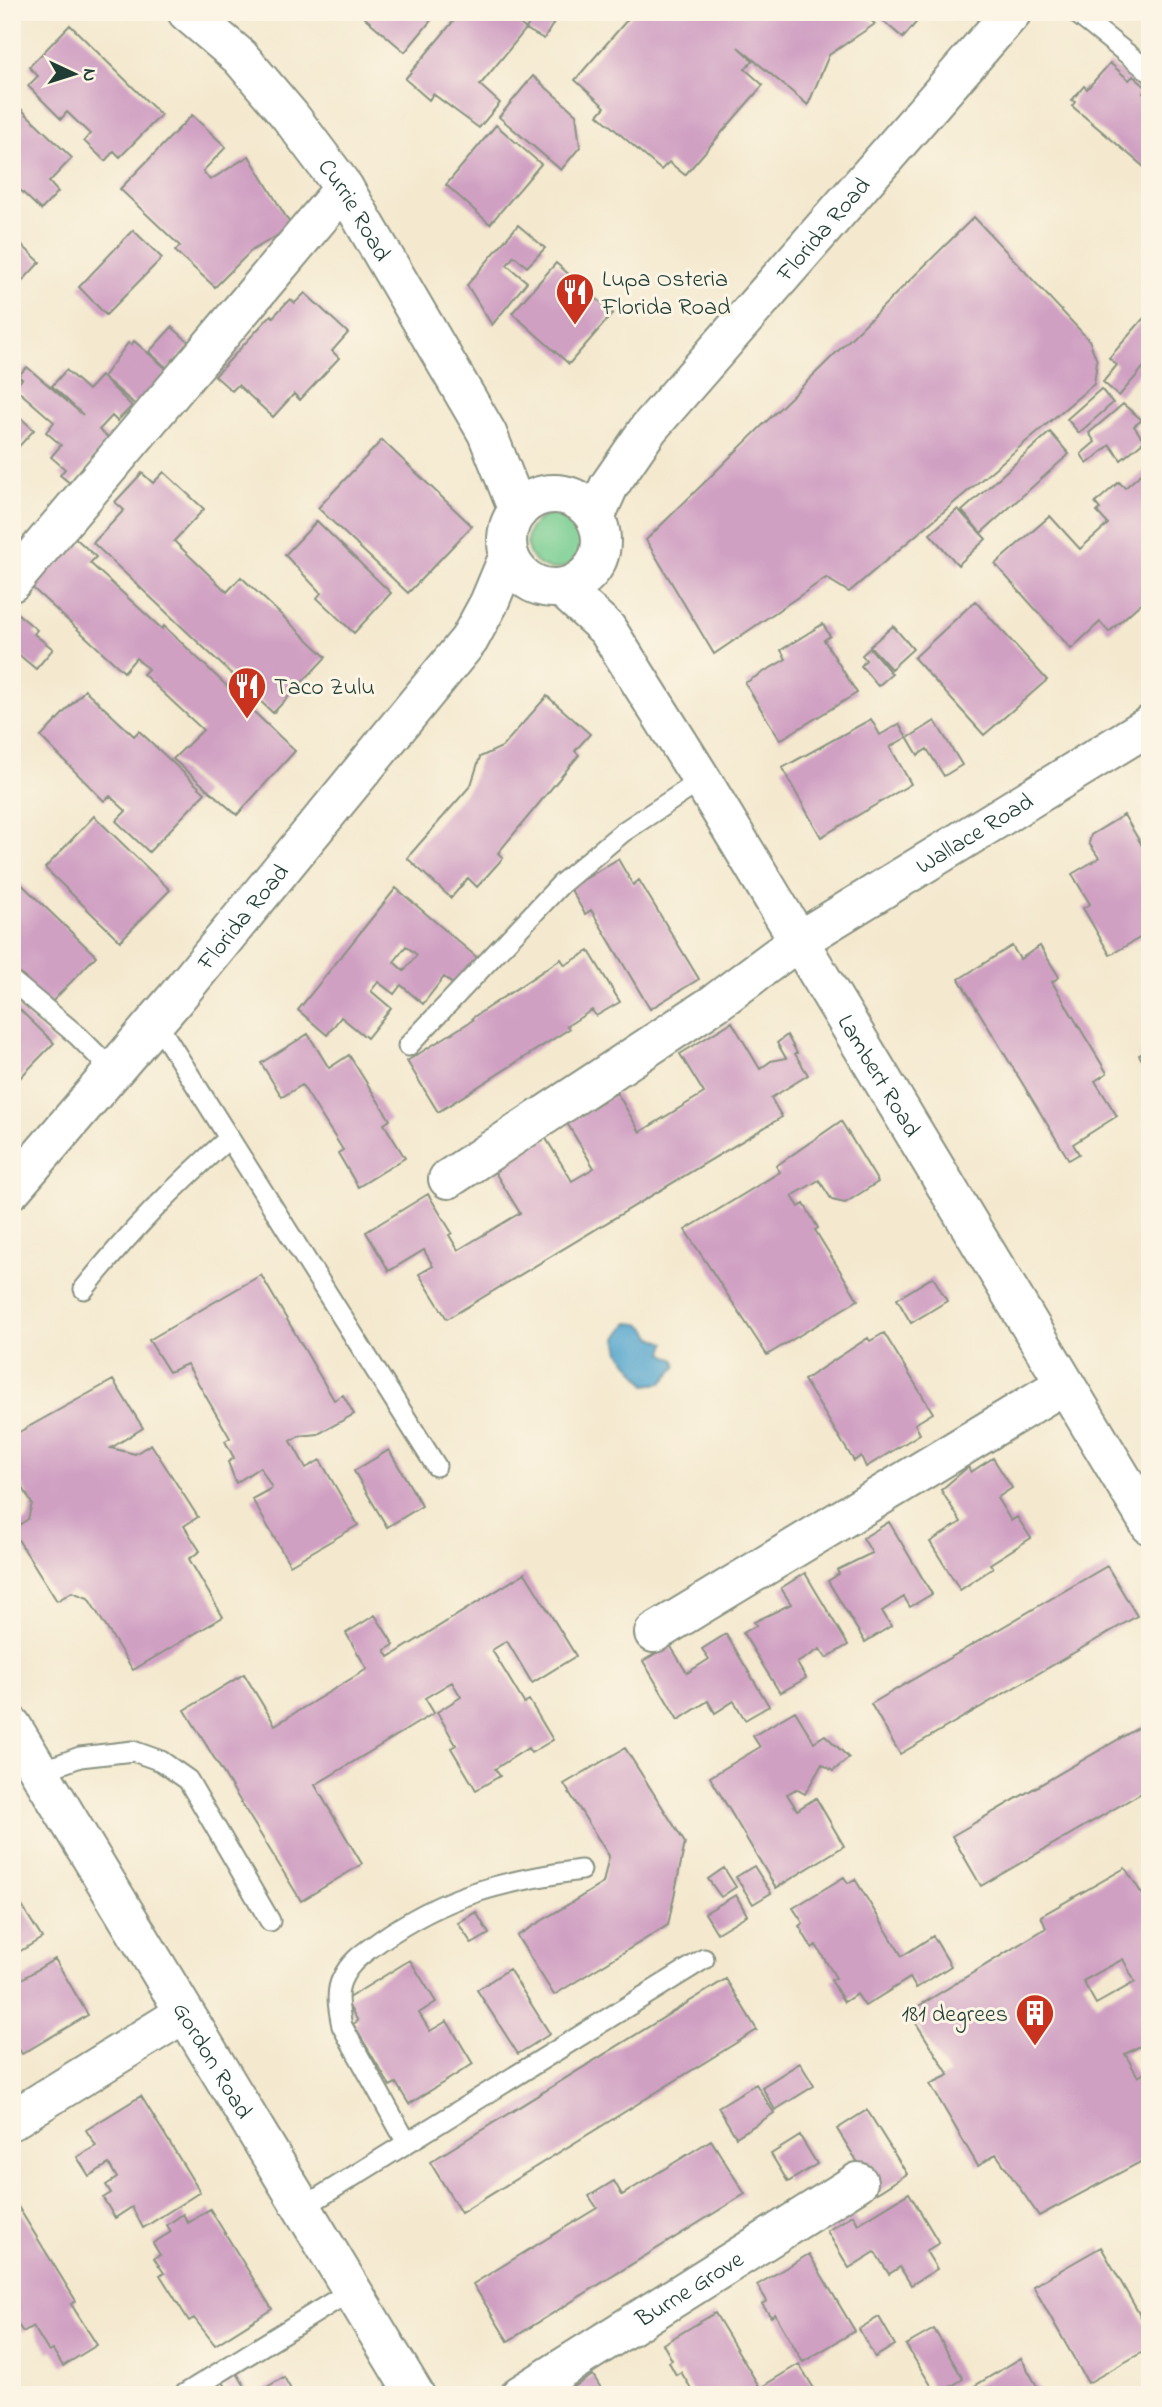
<svg xmlns="http://www.w3.org/2000/svg" width="1162" height="2407" viewBox="0 0 1162 2407" font-family="'Indie Flower',sans-serif">
<style>
.green{fill:#78cd92;stroke:#4c8563;stroke-width:2}
.water{fill:#51a4cd;stroke:#387080;stroke-width:2}
.building{fill:#d0a0c3;fill-rule:evenodd}
.lines{fill:none;stroke-linecap:round;stroke-linejoin:round}
.lane-casing{stroke:#8a9382;stroke-width:23}
.street-casing{stroke:#8a9382;stroke-width:42}
.lane{stroke:#fff;stroke-width:19}
.street{stroke:#fff;stroke-width:38}
.labels{text-anchor:middle;stroke-width:6;stroke-linejoin:round;paint-order:stroke}
.street-label{font-size:24px;fill:#1f3d34;stroke:#fcf5e5}
.poi-label{font-size:24px;fill:#1f3d34;stroke:#fcf5e5;text-anchor:start}
</style>
<rect width="100%" height="100%" fill="#fcf5e5"/>
<filter id="ink" filterUnits="userSpaceOnUse"><feTurbulence type="fractalNoise" baseFrequency=".0143" numOctaves="2"/><feDisplacementMap in="SourceGraphic" scale="14" xChannelSelector="R" yChannelSelector="G"/><feConvolveMatrix kernelMatrix="1 2 1 2 8 2 1 2 1" color-interpolation-filters="sRGB"/></filter>
<filter id="wash" filterUnits="userSpaceOnUse"><feTurbulence type="fractalNoise" baseFrequency=".00686" numOctaves="4" result="noise"/><feDisplacementMap in="SourceGraphic" scale="28" xChannelSelector="R" yChannelSelector="G"/><feGaussianBlur stdDeviation="1.57" result="paint"/><feColorMatrix in="noise" values="0 0 0 0 0 0 0 0 0 0 0 0 0 0 0 0 0 1.4 0 .05"/><feComposite in="paint" operator="in"/></filter>
<g filter="url(#wash)">
<rect width="100%" height="100%" fill="#f4e9cf"/>
<path class="green" d="M527 542a27 27 0 1 1 54 0a27 27 0 1 1-54 0Z"/>
<path class="water" d="M627 1323C641 1323 646 1325 652 1337L666 1343 663 1353 675 1360 677 1366 662 1383 646 1385 620 1352 617 1338Z"/>
<g id="blocks">
<path class="building" d="M358 12H438L405 52Z
M461 12H511L509 15 526 29 480 85 500 103 479 128 433 94 429 100 405 79Z
M535 12H560L544 39 526 29Z
M634 12H861L875 24 829 55 808 105 738 47 753 61 745 69 763 85 685 175 669 162 661 170 598 115 605 107 575 80Z
M873 12H925L903 38Z
M70 25 161 115 120 157 114 151 105 161 84 141 90 134 67 112 61 119 28 86 38 76 29 67Z
M1110 63 1129 80 1133 76 1147 88 1143 93 1150 98V172L1072 106 1075 102 1072 100 1084 86 1087 89Z
M533 76 576 114 580 147 561 170 499 117Z
M20 108 72 158 49 182 58 192 41 210 18 188 12 191V116Z
M192 115 226 147 203 171 210 180 249 156 292 227 251 251 215 287 175 251 180 246 120 189Z
M496 125 541 164 490 224 446 185Z
M974 217 1089 340 1097 361 1094 384 849 592 826 578 714 654 646 540Z
M518 225 545 248 527 267 514 256 507 265 527 282 492 325 467 285Z
M133 230 162 258 106 315 79 287Z
M12 236 40 262 12 292Z
M556 263 613 313 569 364 512 313Z
M305 293 348 333 332 351 339 358 300 400 294 394 273 417 238 385 232 391 215 376 271 315 273 317 290 299 295 303Z
M1150 311V360L1119 396 1103 382 1117 365 1109 358Z
M172 327 191 344 169 370 149 352Z
M134 341 169 371 138 407 103 377 128 343 131 345Z
M27 367 83 415 52 386 66 370 88 390 101 376 132 406 117 421 112 416 99 430 110 439 71 484 60 475 65 469 51 457 61 445 46 432 54 422 15 388 22 379 18 376Z
M1101 389 1113 403 1079 433 1067 419Z
M1123 404 1142 420 1134 426 1144 441 1121 460 1110 445 1087 464 1081 454 1095 442 1089 433Z
M12 410 34 430 12 454Z
M1050 432 1069 454 981 533 962 511Z
M382 440 472 526 408 593 318 508Z
M1150 466V595L1109 632 1100 622 1071 649 995 564 1050 516 1080 549 1108 524 1097 512 1100 509 1095 503 1119 482 1125 488Z
M164 472 204 509 174 541 227 592 241 577 326 657 273 713 93 543 124 510 115 502 142 473 153 483Z
M958 509 986 539 958 565 930 534Z
M317 521 391 593 354 633 317 598 321 593 285 555Z
M69 532 96 557 90 563 162 629 164 626 295 751 237 815 173 759 203 730 143 674 148 669 136 658 124 672 25 581Z
M975 601 1047 680 984 735 914 658Z
M12 609 37 630 34 634 53 649 36 669 18 654 12 660Z
M823 624 830 636 824 640 857 693 780 740 745 683 786 659 781 650Z
M893 626 913 649 891 669 870 646Z
M870 648 892 674 878 686 861 666 866 660 862 655Z
M85 690 134 736 139 731 205 793 149 852 116 821 126 811 110 796 104 801 41 737Z
M547 696 590 734 575 751 579 755 498 853 503 858 477 887 468 878 451 898 407 858 471 785 480 757 502 747Z
M871 719 880 735 899 724 907 737 890 747 911 784 821 837 782 768Z
M935 721 962 765 944 776 927 749 918 755 908 738Z
M1124 815 1150 859V932L1110 955 1083 908 1090 904 1072 874 1099 858 1089 843 1091 835Z
M94 816 170 890 120 941 45 868Z
M618 859 633 885 639 880 699 979 650 1009 591 910 585 914 570 888Z
M12 875 96 956 48 1006 12 971Z
M396 888 480 960 457 988 444 977 423 1004 401 985 394 994 378 982 371 991 391 1008 367 1038 341 1017 327 1035 298 1010ZM406 946 417 955 404 971 394 962Z
M1012 946 1020 959 1040 946 1059 977 1052 982 1107 1073 1095 1081 1117 1116 1073 1144 1079 1154 1069 1160 959 979Z
M589 951 620 1002 596 1016 592 1010 567 1026 569 1029 438 1112 407 1061 473 1020 472 1018 561 959 565 965Z
M12 1002 54 1043 12 1086Z
M732 1022 760 1069 771 1061 786 1058 777 1043 787 1035 797 1053 795 1054 808 1075 771 1098 782 1117 447 1319 419 1274 433 1266 424 1250 389 1271 366 1232 428 1194 452 1233 449 1235 458 1250 520 1213 493 1169 545 1137 572 1181 594 1168 567 1123 617 1093 640 1132 704 1093 680 1054Z
M308 1034 329 1068 349 1055 390 1120 384 1124 405 1158 358 1187 338 1153 343 1150 302 1085 282 1097 261 1063Z
M1150 1049V1073L1139 1055Z
M841 1121 878 1182 845 1203 832 1200 819 1180 792 1196 799 1207 804 1204 818 1228 815 1230 858 1300 767 1355 685 1230 780 1172 776 1166Z
M261 1275 334 1400 343 1395 354 1414 318 1434 299 1436 291 1441 306 1468 320 1460 358 1525 290 1565 252 1499 272 1488 260 1467 236 1483 228 1462 234 1458 225 1441 230 1438 187 1364 169 1372 149 1340Z
M933 1277 947 1301 911 1323 897 1299Z
M884 1333 933 1413 915 1424 920 1434 866 1467 861 1456 854 1461 804 1380 868 1338 870 1341Z
M113 1380 143 1428 111 1448 135 1454 151 1444 198 1517 184 1526 200 1551 189 1559 223 1617 133 1670 88 1598 72 1592 57 1601 12 1530 28 1519 32 1504 12 1468V1436Z
M389 1450 422 1506 387 1527 354 1471Z
M993 1458 1012 1488 997 1498 1011 1521 1017 1517 1031 1538 990 1564 993 1568 960 1590 930 1542 961 1522 941 1490 968 1467 971 1472Z
M889 1522 932 1594 910 1607 904 1597 882 1611 891 1626 865 1642 828 1581 839 1574 837 1570 872 1553 863 1538Z
M1107 1566 1137 1616 900 1754 871 1704Z
M525 1573 576 1656 532 1683 507 1641 492 1650 524 1703 529 1700 553 1740 531 1753 528 1748 495 1769 500 1776 476 1790 451 1748 456 1745 437 1712 461 1697 452 1682 425 1698 434 1713 315 1785 362 1864 301 1901 185 1710 244 1674 275 1725 367 1669 346 1633 375 1615 394 1645 385 1650 389 1657Z
M805 1573 848 1645 826 1658 820 1649 797 1663 806 1678 780 1693 743 1633 757 1625 754 1622 791 1604 781 1588Z
M726 1634 769 1706 745 1720 734 1701 715 1713 708 1701 678 1720 643 1661 670 1645 687 1673 709 1659 702 1649Z
M795 1711 814 1742 825 1735 849 1758 833 1771 822 1764 805 1794 796 1789 787 1794 797 1810 816 1798 844 1846 776 1888 710 1777 760 1747 753 1736Z
M1150 1721V1788L981 1886 952 1836Z
M625 1748 685 1843 668 1925 554 1995 517 1936 603 1883 609 1856 564 1784Z
M754 1866 771 1893 753 1904 736 1877Z
M724 1868 736 1887 721 1897 708 1879Z
M1125 1868 1150 1906V2041L1125 2054 1138 2077 1150 2070V2157L1039 2216 996 2154 978 2166 930 2084 949 2075 909 2012 1046 1928 1041 1916ZM1123 1959 1135 1982 1096 2004 1083 1981Z
M844 1877 848 1883 855 1879 902 1956 933 1936 951 1966 916 1988 910 1978 865 2006 857 1994 844 2002 831 1980 836 1978 816 1945 812 1948 799 1926 803 1923 793 1908Z
M12 1890 42 1938 12 1956Z
M736 1895 747 1915 717 1933 705 1913Z
M476 1912 489 1934 472 1944 458 1923Z
M55 1959 88 2015 22 2054 12 2037V1985Z
M410 1960 436 2002 419 2013 430 2031 447 2021 473 2064 409 2104 396 2083 390 2086 353 2024 358 2021 345 2000Z
M509 1969 550 2034 518 2054 477 1990Z
M726 1979 757 2030 461 2213 430 2162Z
M800 2063 814 2086 775 2110 762 2087Z
M756 2084 774 2113 736 2137 718 2107Z
M141 2096 200 2192 143 2228 132 2207 115 2218 103 2198 111 2193 106 2185 117 2178 109 2164 89 2176 77 2157 96 2146 86 2130Z
M867 2110 907 2174 877 2193 837 2129Z
M800 2136 817 2164 788 2182 771 2154Z
M711 2140 745 2194 508 2341 473 2284 597 2208 589 2196 614 2181 622 2195Z
M909 2193 939 2243 926 2251 937 2269 911 2285 900 2267 889 2274 875 2252 849 2268 827 2231 853 2215 858 2224Z
M17 2205 76 2301 71 2304 97 2345 63 2366 53 2350 49 2352 33 2326 23 2332 12 2316V2208Z
M210 2209 272 2309 215 2345 194 2318 189 2321 160 2275 164 2273 154 2258 160 2255 153 2243 171 2232 167 2225 183 2214 188 2223Z
M1101 2247 1150 2333V2348L1088 2383 1033 2286Z
M809 2254 855 2331 803 2362 775 2314 771 2317 762 2304 767 2301 757 2285Z
M715 2313 760 2388 750 2395H695L681 2372 676 2375 669 2362 672 2360 663 2344Z
M879 2317 895 2345 875 2357 859 2329Z
M934 2329 963 2379 937 2395 906 2345Z
M1021 2358 1042 2395H964L963 2393Z
M799 2364 818 2395H769L763 2386Z
M237 2373 250 2395H231L223 2382Z
M593 2375 605 2395H561Z
M284 2377 294 2395H254Z"/>
</g>
</g>
<g filter="url(#ink)">
<use href="#blocks" fill-opacity="0" stroke="#8a9382" stroke-width="2"/>
<g class="lines">
<g class="lane-casing">
<path id="lane" d="M1075 12 1150 72
M12 981 78 1036 113 1071
M156 1022 436 1466
M408 1046 561 884 623 832 702 780
M84 1289C130 1231 174 1187 229 1138
M39 1772 80 1757 133 1751 161 1761 188 1780 270 1921
M407 2143 342 2026C339 2011 335 1993 342 1979 350 1961 365 1952 380 1941 445 1895 502 1881 581 1870
M302 2208 704 1959
M183 2395 352 2290"/>
</g>
<g class="street-casing">
<g id="street">
<path id="s1" d="M187 12 240 57 290 116 344 188 487 433 518 511"/>
<circle cx="554" cy="541" r="47"/>
<path id="s2" d="M595 517 609 486 649 428 1012 12"/>
<path d="M12 582 344 188"/>
<path id="s3" d="M562 588 607 629 702 780 1150 1525"/>
<path id="s4" d="M448 1179 715 1003 798 941 1150 725"/>
<path id="s5" d="M12 1189 175 999 469 640 489 603 509 555"/>
<path d="M654 1633 1065 1384"/>
<path id="s6" d="M12 1726 415 2395"/>
<path d="M12 2120 183 2014"/>
<path id="s7" d="M520 2395 858 2182"/>
</g>
</g>
<use href="#lane" class="lane"/>
<use href="#street" class="street"/>
</g>
</g>
<defs>
<g id="restaurant-pin" transform="scale(2.0125)"><path d="M0 17L-7.5 6A9.5 9.5 0 1 1 7.5 6Z" fill="#c8321e" stroke="#fcf5e5"/><path d="M-5-6h1v4h1v-4h1v4h1v-4h1v5L-1.5 .5V6h-2V.5L-5-1ZM5-6V6H3V1.5H1.5Q1.5-4 5-6Z" fill="#fff"/></g>
<g id="building-pin" transform="scale(2.0125)"><path d="M0 17L-7.5 6A9.5 9.5 0 1 1 7.5 6Z" fill="#c8321e" stroke="#fcf5e5"/><path d="M-4-6H4V6H1V3H-1V6H-4ZM-2.5-4.3h1.7v1.8h-1.7ZM.8-4.3h1.7v1.8H.8ZM-2.5-1h1.7V.8h-1.7ZM.8-1h1.7V.8H.8Z" fill="#fff"/></g>
</defs>
<g fill-rule="evenodd">
<use href="#restaurant-pin" x="575" y="292"/>
<use href="#restaurant-pin" x="247" y="686"/>
<use href="#building-pin" x="1035" y="2013"/>
</g>
<g class="labels">
<g class="street-label">
<text dy="8" stroke="none"><textPath href="#s1" startOffset="261">Currie Road</textPath></text>
<text dy="8" stroke="none"><textPath href="#s2" startOffset="369">Florida Road</textPath></text>
<text dy="8" stroke="none"><textPath href="#s4" startOffset="630">Wallace Road</textPath></text>
<text dy="8" stroke="none"><textPath href="#s5" startOffset="357">Florida Road</textPath></text>
<text dy="8" stroke="none"><textPath href="#s3" startOffset="584">Lambert Road</textPath></text>
<text dy="8" stroke="none"><textPath href="#s6" startOffset="390">Gordon Road</textPath></text>
<text dy="8" stroke="none"><textPath href="#s7" startOffset="200">Burne Grove</textPath></text>
</g>
<g class="poi-label">
<text x="602" y="286">Lupa Osteria<tspan x="602" dy="28">Florida Road</tspan></text>
<text x="274" y="694">Taco Zulu</text>
<text x="1008" y="2021" text-anchor="end">181 degrees</text>
</g>
</g>
<rect width="1162" height="2407" fill="none" stroke="#fcf5e5" stroke-width="42"/>
<g transform="translate(74 74) rotate(94)" stroke="#fcf5e5" stroke-width="5" paint-order="stroke">
<path d="M0-5L12 26L0 18L-12 26Z" fill="#1f3d34"/>
<text y="-10" font-size="19" font-weight="bold" text-anchor="middle" fill="#1f3d34">N</text>
</g>
</svg>
